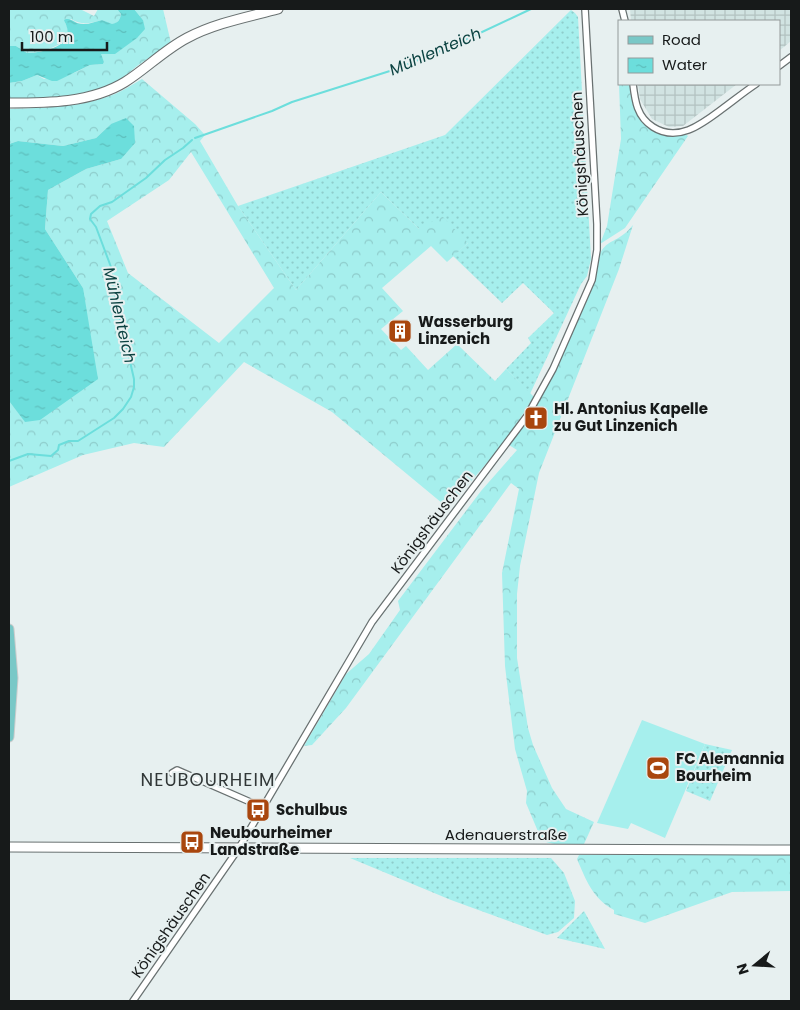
<svg xmlns="http://www.w3.org/2000/svg" width="800" height="1010" viewBox="0 0 800 1010" font-family="Poppins,sans-serif">
<style>
.industrial{fill:url(#industrial-grid)}
.grass{fill:url(#grass-dots)}
.forest{fill:url(#forest-crowns);fill-rule:evenodd}
.pitch{fill:#a6efed}
.water{fill:url(#water-ripples)}
.lines{fill:none;stroke-linecap:round;stroke-linejoin:round}
.stream{stroke:#6cdedc;stroke-width:2}
.street-casing{stroke:#697171;stroke-width:8}
.secondary-casing{stroke:#697171;stroke-width:11}
.primary-casing{stroke:#cccdcd;stroke-width:11}
.street{stroke:#fff;stroke-width:5.5}
.secondary{stroke:#fff;stroke-width:9}
.primary{stroke:#79c8c7;stroke-width:9}
.labels{text-anchor:middle;stroke-width:4;stroke-linejoin:round;paint-order:stroke}
.street-label{font-size:15px;fill:#171a1a;stroke:#e7f0f0}
.poi-label{font-size:15px;font-weight:bold;fill:#171a1a;stroke:#e7f0f0;text-anchor:start}
.water-label{font-size:16px;font-style:italic;fill:#0b4241;stroke:#e7f0f0}
.quarter-label{font-size:18px;letter-spacing:1px;fill:#313737;stroke:#e7f0f0}
</style>
<defs>
<pattern id="industrial-grid" width="8" height="8" patternUnits="userSpaceOnUse" patternTransform="scale(1.25)"><rect width="8" height="8" fill="#d1e3e2"/><path d="M0 4h8M4 0v8" fill="none" stroke="#b3c2c1"/></pattern>
<pattern id="grass-dots" width="8" height="8" patternUnits="userSpaceOnUse" patternTransform="scale(1.25)"><rect width="8" height="8" fill="#a6efed"/><path d="M2 2h.1M6 6h.1" fill="none" stroke="#8ecccb" stroke-width="1.8" stroke-linecap="round"/></pattern>
<pattern id="forest-crowns" width="20" height="18" patternUnits="userSpaceOnUse" patternTransform="scale(1.25)"><rect width="20" height="18" fill="#a6efed"/><path d="M2 6a3 3 0 1 1 6 0M12 15a3 3 0 1 1 6 0" fill="none" stroke="#8ecccb"/></pattern>
<pattern id="water-ripples" width="26" height="14" patternUnits="userSpaceOnUse" patternTransform="scale(1.25)"><rect width="26" height="14" fill="#6cdedc"/><path d="M2 4q2-2 4 0t4 0M15 11q2-2 4 0t4 0" fill="none" stroke="#5dbebc"/></pattern>
</defs>
<rect width="100%" height="100%" fill="#e7f0f0"/>
<path class="industrial" d="M630 9H791V41L779 51V21H631Z
M638 84H737L683 126 669 127 652 119 640 99Z"/>
<path class="grass" d="M571 10 575 13 578 17 591 259 587 276 581 284 530 394 506 369 531 343 528 338 554 313 523 283 502 303 453 256 468 243 419 229 381 192 296 290 238 206 445 135Z
M705 744 732 750 710 801 686 791Z
M350 858H551L564 873 575 901 574 918 558 932 547 935 451 900Z
M584 911 605 949 557 938Z"/>
<path class="forest" d="M9 9H80L94 16 98 9H117L121 14C120 20 118 23 112 25L102 20C91 23 82 26 71 19L65 23C79 43 41 53 27 53L16 46H9Z
M134 9H163L171 43 137 66 118 82 101 89 74 97 9 101V83L22 81 37 75 44 79 74 73 90 65 103 64 104 62 100 54 103 53 108 54 143 20Z
M142 79 195 124 205 135 200 141 238 206 296 290 381 192 419 229 442 216 468 243 447 262 431 246 382 288 403 311 381 329 401 350 406 346 428 370 457 344 495 381 506 369 534 397 504 443 448 508 332 412 244 362 164 447 134 443 83 455 9 487V401L25 421 83 288 45 229 48 190 86 169 121 159 111 124 96 138 63 146 18 141 9 144V109C44 108 82 107 115 94 124 90 133 84 142 79ZM191 152 274 288 219 343 128 273 107 221 169 180Z
M619 84H630L631 97 640 118 672 136 685 134 688 136 625 228 600 244 607 226 621 139Z
M633 225 619 269 539 473 520 566 517 594V658L528 728 533 745 552 788 566 809 594 822 584 844H554L542 841 526 803 527 791 515 749 505 666 502 573 519 489 511 483 346 708 312 745 304 746 346 674 369 654 400 610 398 601 481 491 517 450 509 445 534 410 552 374 599 255C607 240 613 243 624 234 627 232 630 228 633 225Z
M579 855H791V891L732 892 645 923 614 914V910C593 899 586 880 577 859Z"/>
<path class="pitch" d="M642 720 705 744 665 838 631 823 628 829 597 823Z"/>
<path class="water" d="M117 9H134L143 20 145 29 137 38 115 54H101L104 62 103 64 90 65 57 81H52L37 75 22 81 9 83V46H16L27 53C39 53 64 48 67 36 69 30 66 25 64 20L66 19C71 19 73 21 77 23 86 26 94 22 102 20L112 24C118 23 120 20 121 14Z
M126 118 134 126 135 143 121 159 86 169 48 190 45 229 83 288 98 379 40 420 25 422 9 401V144L18 141 63 146 96 138 111 124Z"/>
<g class="lines">
<path class="stream" d="M195 138 272 111 292 102 393 70 448 48 531 9
M9 461 28 454 51 456 58 450 59 445 69 441H78L114 418 123 409 131 397 134 387V379L114 292 111 267 96 227 90 219 91 214 100 206 112 202 146 178 165 160 183 148 192 140"/>
<g class="street-casing">
<path id="street" d="M622 9 625 21
M779 66 791 57
M633 84C635 101 637 117 653 127 678 143 702 124 722 109 733 101 744 92 756 84
M172 773 177 770 264 808
M133 1001 239 848 372 622 527 416 553 369 592 280 597 250V224L585 9"/>
</g>
<g class="secondary-casing">
<path id="secondary" d="M9 103C47 103 91 103 125 82 146 69 164 50 187 38 215 23 248 17 278 9
M9 847 791 850"/>
</g>
<g class="primary-casing">
<path id="primary" d="M9 629 13 678 9 737"/>
</g>
<use href="#street" class="street"/>
<use href="#secondary" class="secondary"/>
<use href="#primary" class="primary"/>
</g>
<defs>
<g id="building-square" transform="scale(1.25)"><rect x="-9" y="-9" width="18" height="18" rx="4" fill="#a9460e" stroke="#e7f0f0"/><path d="M-4-6H4V6H1V3H-1V6H-4ZM-2.5-4.3h1.7v1.8h-1.7ZM.8-4.3h1.7v1.8H.8ZM-2.5-1h1.7V.8h-1.7ZM.8-1h1.7V.8H.8Z" fill="#fff"/></g>
<g id="church-square" transform="scale(1.25)"><rect x="-9" y="-9" width="18" height="18" rx="4" fill="#a9460e" stroke="#e7f0f0"/><path d="M-1.2-6h2.4v3.5h3.3v2.4h-3.3V6h-2.4V-.1h-3.3v-2.4h3.3Z" fill="#fff"/></g>
<g id="stadium-square" transform="scale(1.25)"><rect x="-9" y="-9" width="18" height="18" rx="4" fill="#a9460e" stroke="#e7f0f0"/><path d="M0-5a6.5 5 0 1 0 0 10a6.5 5 0 1 0 0-10ZM-3.5-1.8h7v3.6h-7Z" fill="#fff"/></g>
<g id="bus-square" transform="scale(1.25)"><rect x="-9" y="-9" width="18" height="18" rx="4" fill="#a9460e" stroke="#e7f0f0"/><path d="M-5-6H5V4H4V6H2V4H-2V6H-4V4H-5ZM-3.5-4V0h7V-4ZM-3.5 1.2v1.5H-2V1.2ZM2 1.2v1.5H3.5V1.2Z" fill="#fff"/></g>
</defs>
<g fill-rule="evenodd">
<use href="#building-square" x="400" y="331"/>
<use href="#church-square" x="536" y="418"/>
<use href="#stadium-square" x="658" y="768"/>
<use href="#bus-square" x="258" y="810"/>
<use href="#bus-square" x="192" y="842"/>
</g>
<g class="labels">
<g class="street-label">
<text transform="translate(580 154) rotate(-93)" y="5">Königshäuschen</text>
<text transform="translate(432 522) rotate(-53)" y="5">Königshäuschen</text>
<text x="506" y="840">Adenauerstraße</text>
<text transform="translate(171 925) rotate(-55)" y="5">Königshäuschen</text>
</g>
<g class="poi-label">
<text x="418" y="327">Wasserburg<tspan x="418" dy="17">Linzenich</tspan></text>
<text x="554" y="414">Hl. Antonius Kapelle<tspan x="554" dy="17">zu Gut Linzenich</tspan></text>
<text x="676" y="764">FC Alemannia<tspan x="676" dy="17">Bourheim</tspan></text>
<text x="276" y="815">Schulbus</text>
<text x="210" y="838">Neubourheimer<tspan x="210" dy="17">Landstraße</tspan></text>
</g>
<g class="water-label">
<text transform="translate(435 51) rotate(-23)" y="6">Mühlenteich</text>
<text transform="translate(120 315) rotate(77)" y="6">Mühlenteich</text>
</g>
<g class="quarter-label">
<text x="208" y="786">NEUBOURHEIM</text>
</g>
</g>
<rect width="800" height="1010" fill="none" stroke="#171a1a" stroke-width="20"/>
<rect x="618" y="20" width="162" height="65" fill="#e7f0f0" stroke="#949a9a"/>
<rect x="628" y="36" width="25" height="8" fill="#79c8c7" stroke="#949a9a"/>
<text x="662" y="45" font-size="15" fill="#171a1a">Road</text>
<rect x="628" y="58" width="25" height="15" fill="url(#water-ripples)" stroke="#949a9a"/>
<text x="662" y="70" font-size="15" fill="#171a1a">Water</text>
<g transform="translate(755 965) rotate(252)" stroke="#e7f0f0" stroke-width="4" paint-order="stroke">
<path d="M0-4L9 19L0 12L-9 19Z" fill="#171a1a"/>
<text y="-8" font-size="14" font-weight="bold" text-anchor="middle" fill="#171a1a">N</text>
</g>
<path d="M22 42v8h85v-8" fill="none" stroke="#171a1a" stroke-width="2.5"/>
<text x="30" y="42" font-size="15" fill="#171a1a" stroke="#e7f0f0" stroke-width="4" paint-order="stroke">100 m</text>
</svg>
